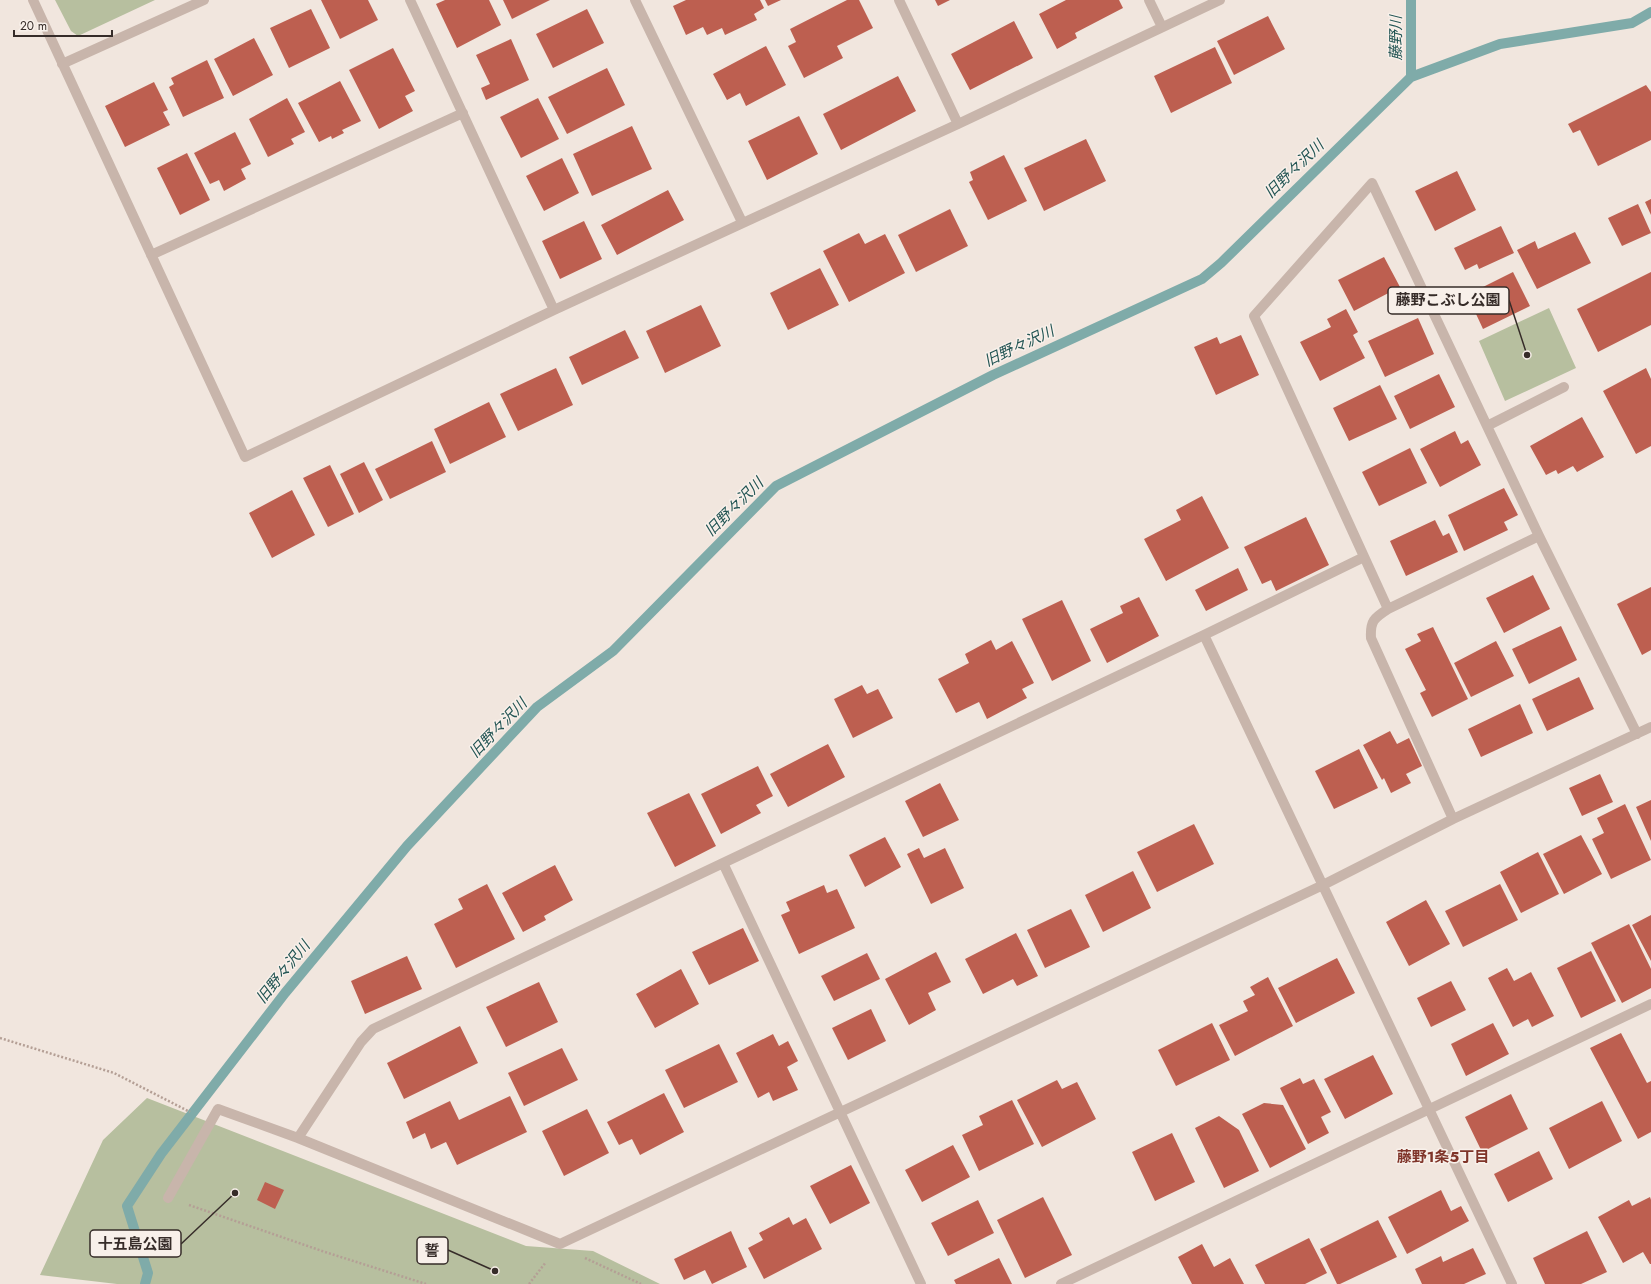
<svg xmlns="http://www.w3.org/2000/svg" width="1651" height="1284" viewBox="0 0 1651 1284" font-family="Jost,'Noto Sans JP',sans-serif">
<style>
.green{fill:#b7bf9f}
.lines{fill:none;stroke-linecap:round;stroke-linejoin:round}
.stream{stroke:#7faba9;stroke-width:10}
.building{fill:#bd5f50}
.path{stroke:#b49f95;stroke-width:2.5;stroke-dasharray:2 2;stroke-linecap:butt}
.minor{stroke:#c8b5ab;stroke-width:10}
.labels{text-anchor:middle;stroke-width:3;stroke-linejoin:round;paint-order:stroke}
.water-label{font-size:15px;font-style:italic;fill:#225453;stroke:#f8f0ea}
.neighbourhood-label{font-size:15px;font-weight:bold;fill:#7f3429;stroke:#f8f0ea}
.leader{fill:none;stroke:#362c29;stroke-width:1.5}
.callout-dot{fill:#362c29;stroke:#f8f0ea;stroke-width:1.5}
.callout{fill:#f8f0ea;stroke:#362c29;stroke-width:1.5}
.callout-label{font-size:15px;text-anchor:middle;font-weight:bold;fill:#362c29}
</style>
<rect width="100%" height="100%" fill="#f1e6de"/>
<path class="green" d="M55 0H155L78 36 71 31Z
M1549 308 1576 368 1505 401 1479 341Z
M147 1098 526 1246 593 1251 660 1284H117L40 1275 103 1140Z"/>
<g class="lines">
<path class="stream" d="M1411 0V77
M145 1284 148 1273 127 1206 161 1154 285 993 407 846 537 707 613 651 776 486 993 375 1202 279 1221 263 1411 77 1500 44 1632 23 1651 12"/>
</g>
<path class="building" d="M321 0H368L378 20 340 39Z
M445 0H489L501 25 457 48 436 4Z
M503 0H550L512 19Z
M686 0H760L764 8 754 14 757 20 725 35 722 28 707 35 703 27 686 35 673 6Z
M765 0H781L768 6Z
M847 0H859L873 28 837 46 843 58 804 78 788 46 796 42 790 29Z
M935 0H950L938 6Z
M1066 0H1119L1123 8 1075 33 1077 38 1057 49 1039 14Z
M311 9 330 48 289 68 270 28Z
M587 9 604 43 553 68 536 34Z
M1268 16 1285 49 1234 75 1217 41Z
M1014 21 1033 58 970 90 951 54Z
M254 38 273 75 233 96 214 59Z
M511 39 529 80 486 100 481 88 490 84 476 55Z
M766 46 786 85 746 106 740 93 727 100 713 74Z
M1215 47 1232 83 1171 113 1154 76Z
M393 48 415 91 405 96 413 111 379 129 349 70Z
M207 60 224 98 183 117 169 87 174 84 171 78Z
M607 68 625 105 567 134 548 97Z
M898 76 916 111 841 150 823 114Z
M340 81 361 121 342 130 344 133 332 139 331 136 319 142 298 103Z
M154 82 168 110 163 112 170 125 125 147 105 106Z
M1646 85 1651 92V140L1598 166 1580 130 1573 133 1568 124Z
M287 98 305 132 291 139 294 144 268 157 249 119Z
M538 98 559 139 521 158 500 117Z
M799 116 818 154 767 180 748 141Z
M632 126 652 169 592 196 573 154Z
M235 132 251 164 241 169 246 179 224 191 219 180 210 184 194 153Z
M1086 139 1106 181 1044 211 1024 168Z
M187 153 210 200 180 215 157 168Z
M1004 155 1027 201 988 220 969 182 973 180 970 172Z
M562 158 579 193 544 211 526 176Z
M1457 171 1476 210 1435 231 1415 191Z
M668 190 684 220 617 255 601 225Z
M1651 199V215L1645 202Z
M1638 204 1651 233 1622 246 1608 218Z
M950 209 968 246 916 272 898 235Z
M584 221 602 259 560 279 542 241Z
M1501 226 1514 253 1479 269 1477 264 1465 270 1454 248Z
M1575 232 1591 263 1537 289 1517 250 1535 241 1538 249Z
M859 233 865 244 885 234 905 273 849 302 823 251Z
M1384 257 1400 287 1354 311 1338 280Z
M820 268 839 305 788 330 770 293Z
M1513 272 1530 306 1483 329 1470 301 1482 295 1479 289Z
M1651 272V325L1598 352 1577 309Z
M701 305 721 346 665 373 646 331Z
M1346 309 1358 332 1353 335 1365 358 1320 381 1300 342 1331 327 1327 319Z
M1418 318 1434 354 1385 377 1368 341Z
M625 330 639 358 582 385 569 357Z
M1241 335 1259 375 1216 395 1194 347 1217 337 1220 344Z
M556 368 573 405 518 431 500 394Z
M1646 368 1651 379V446L1636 454 1603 391Z
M1439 374 1455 407 1410 429 1394 396Z
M1380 385 1397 419 1349 441 1333 408Z
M489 402 506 437 450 464 434 429Z
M1582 417 1604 457 1577 472 1573 466 1558 474 1556 470 1546 475 1530 446Z
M1455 431 1461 444 1468 440 1481 465 1440 487 1420 449Z
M432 441 446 472 390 499 375 469Z
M1410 448 1427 483 1379 506 1362 472Z
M364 462 383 500 359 513 340 474Z
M330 465 354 514 328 527 303 478Z
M1504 488 1518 515 1504 522 1508 530 1464 551 1448 515Z
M292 490 315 535 272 558 249 513Z
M1202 496 1229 548 1166 581 1144 539 1181 520 1176 510Z
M1306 517 1329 565 1276 591 1271 580 1262 584 1244 547Z
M1435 520 1443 536 1449 533 1458 552 1406 576 1390 541Z
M1238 568 1248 590 1206 611 1195 590Z
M1533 575 1550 609 1504 633 1486 598Z
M1651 587V650L1642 655 1617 604Z
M1139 597 1159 636 1107 663 1090 629 1123 613 1120 606Z
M1062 600 1091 661 1052 681 1022 619Z
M1561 626 1577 660 1529 684 1512 649Z
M1433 627 1468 699 1432 717 1420 693 1426 690 1405 649 1421 641 1417 634Z
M991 640 996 650 1012 641 1034 683 1022 689 1027 698 987 719 979 702 956 713 938 679 969 663 965 654Z
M1496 641 1514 676 1471 697 1454 663Z
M1579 677 1594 709 1547 731 1532 699Z
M862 685 867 694 878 689 893 718 853 738 834 699Z
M1520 704 1533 733 1481 757 1468 729Z
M1390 731 1397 744 1409 738 1422 766 1406 774 1411 783 1391 793 1384 778 1382 780 1363 745Z
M828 744 845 777 788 807 770 774Z
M1359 749 1378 788 1334 809 1315 771Z
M758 766 773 796 756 805 761 813 721 834 701 794Z
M1600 774 1613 802 1582 816 1569 788Z
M940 783 959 820 923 837 905 801Z
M689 793 716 846 675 867 647 813Z
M1651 800V841L1636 807Z
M1625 804 1651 860 1611 879 1592 839 1604 833 1597 818Z
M1194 824 1214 864 1157 892 1137 852Z
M1581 835 1602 874 1564 894 1543 854Z
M885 837 901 867 865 887 849 855Z
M919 848 924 858 945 848 964 888 931 904 907 854Z
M1538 852 1559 894 1521 913 1500 872Z
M555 865 573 900 544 916 546 920 523 932 502 893Z
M1133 871 1151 908 1103 932 1085 895Z
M487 884 515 939 456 968 434 924 463 909 458 899Z
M1500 884 1518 920 1463 947 1445 911Z
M824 885 827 893 837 889 855 928 799 954 781 915 790 911 786 902Z
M1426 900 1450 944 1409 966 1386 922Z
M1071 909 1090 947 1045 968 1027 930Z
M1651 915V961L1632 925Z
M1629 924 1651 969V988L1622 1003 1591 943Z
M743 928 759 961 709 985 692 952Z
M1016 933 1038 976 1017 986 1013 979 983 994 965 959Z
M1591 951 1616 1001 1581 1018 1557 968Z
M936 952 951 982 928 993 936 1010 909 1025 885 979Z
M867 953 880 979 834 1001 821 976Z
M407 956 422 989 365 1014 351 981Z
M1337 958 1355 993 1296 1023 1278 988Z
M1507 968 1514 981 1531 972 1554 1016 1532 1027 1528 1019 1513 1027 1488 978Z
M681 969 699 1004 655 1028 636 994Z
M1268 977 1293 1026 1235 1056 1219 1025 1248 1011 1243 1001 1255 995 1250 987Z
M1451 981 1466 1010 1431 1027 1417 998Z
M539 982 558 1022 506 1047 486 1007Z
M871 1009 886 1041 848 1060 832 1028Z
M1212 1023 1230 1060 1176 1086 1158 1050Z
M1493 1023 1509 1054 1466 1076 1451 1044Z
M460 1026 478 1063 404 1099 387 1063Z
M1621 1033 1647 1083 1651 1081V1132L1638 1139 1590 1048Z
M773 1034 779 1046 788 1041 798 1061 787 1067 798 1090 773 1101 769 1092 758 1098 736 1053Z
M719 1044 738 1082 684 1108 665 1070Z
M562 1048 578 1080 524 1106 508 1073Z
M1373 1055 1393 1094 1345 1119 1324 1079Z
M1300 1078 1303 1084 1314 1079 1331 1112 1321 1117 1329 1133 1308 1144 1280 1088Z
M1057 1080 1062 1089 1077 1082 1096 1119 1042 1147 1017 1100Z
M664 1093 684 1132 640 1155 632 1139 619 1145 607 1122Z
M1511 1094 1528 1129 1482 1152 1465 1117Z
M510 1096 527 1132 457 1165 446 1142 431 1149 425 1133 413 1139 406 1122 450 1101 459 1120Z
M1012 1100 1034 1144 979 1171 962 1135 983 1125 979 1116Z
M1602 1101 1622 1141 1569 1169 1549 1128Z
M1264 1103 1283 1105 1306 1149 1270 1168 1242 1114Z
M587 1109 609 1153 564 1176 542 1131Z
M1219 1116 1239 1130 1259 1171 1224 1188 1195 1128Z
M1172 1133 1195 1182 1155 1201 1132 1152Z
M953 1145 970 1177 922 1202 905 1170Z
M1539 1151 1553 1179 1508 1202 1494 1174Z
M851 1165 870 1203 830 1224 810 1186Z
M265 1182 284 1190 275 1209 257 1200Z
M1441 1190 1451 1211 1461 1206 1469 1221 1407 1254 1388 1217Z
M1043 1197 1072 1255 1025 1278 997 1220Z
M1650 1197 1651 1200V1264H1650L1643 1252 1623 1263 1598 1217 1629 1200 1632 1206Z
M978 1200 994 1233 948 1256 931 1223Z
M789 1217 793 1225 806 1218 822 1249 764 1279 748 1248 763 1240 759 1233Z
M1378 1220 1397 1257 1340 1284H1337L1320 1249Z
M731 1231 747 1267 712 1284 705 1270 684 1280 674 1259Z
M1587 1231 1607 1272 1581 1284H1545L1533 1258Z
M1309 1238 1327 1273 1305 1284H1265L1255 1265Z
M1202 1244 1214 1267 1230 1258 1244 1284H1192L1178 1257Z
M1473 1248 1486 1274 1464 1284H1422L1415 1269 1441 1256 1443 1262Z
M999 1258 1012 1284H956L954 1280Z"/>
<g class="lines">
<path class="path" d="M0 1038 114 1073 190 1112
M189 1205 325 1252 426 1284
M585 1258 641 1284
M529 1284 546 1262"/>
<path class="minor" d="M33 0 245 457 554 310 958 124 1220 0
M410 0 554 310
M635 0 742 222
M899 0 958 124
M1149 0 1162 27
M62 64 204 0
M151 255 463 113
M1487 426 1564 387
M1364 557 1204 635 373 1029 361 1042 298 1138 560 1244 1323 885 1453 819 1651 727
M1388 609 1539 536
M1204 635 1512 1284
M1453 819 1371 638C1370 621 1374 618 1388 609L1254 316 1372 183 1539 536 1637 734
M723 863 921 1284
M168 1198 218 1109 298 1138
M1061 1284 1651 1004"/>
</g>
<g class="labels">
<g class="water-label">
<text transform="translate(1396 38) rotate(-90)" y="5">藤野川</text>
<text transform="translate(1294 169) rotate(-44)" y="5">旧野々沢川</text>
<text transform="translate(1019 346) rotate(-25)" y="5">旧野々沢川</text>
<text transform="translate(734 507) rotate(-45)" y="5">旧野々沢川</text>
<text transform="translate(498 728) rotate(-46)" y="5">旧野々沢川</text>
<text transform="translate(283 972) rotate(-51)" y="5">旧野々沢川</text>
</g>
<g class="neighbourhood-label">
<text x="1443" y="1162">藤野1条5丁目</text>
</g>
</g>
<path class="leader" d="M1527 355L1509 300M235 1193L181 1244M495 1271L448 1250"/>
<g class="callout-dot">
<circle cx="1527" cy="355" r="4"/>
<circle cx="235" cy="1193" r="4"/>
<circle cx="495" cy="1271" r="4"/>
</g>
<g class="callout">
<rect x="1388" y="287" width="121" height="27" rx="4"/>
<rect x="90" y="1230" width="91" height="27" rx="4"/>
<rect x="417" y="1237" width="31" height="27" rx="4"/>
</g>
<g class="callout-label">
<text x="1448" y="305">藤野こぶし公園</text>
<text x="135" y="1249">十五島公園</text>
<text x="432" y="1256">誓</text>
</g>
<path d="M14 30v6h98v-6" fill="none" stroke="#362c29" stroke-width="2"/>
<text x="20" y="30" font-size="12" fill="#362c29" stroke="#f8f0ea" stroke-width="3" paint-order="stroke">20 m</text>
</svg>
